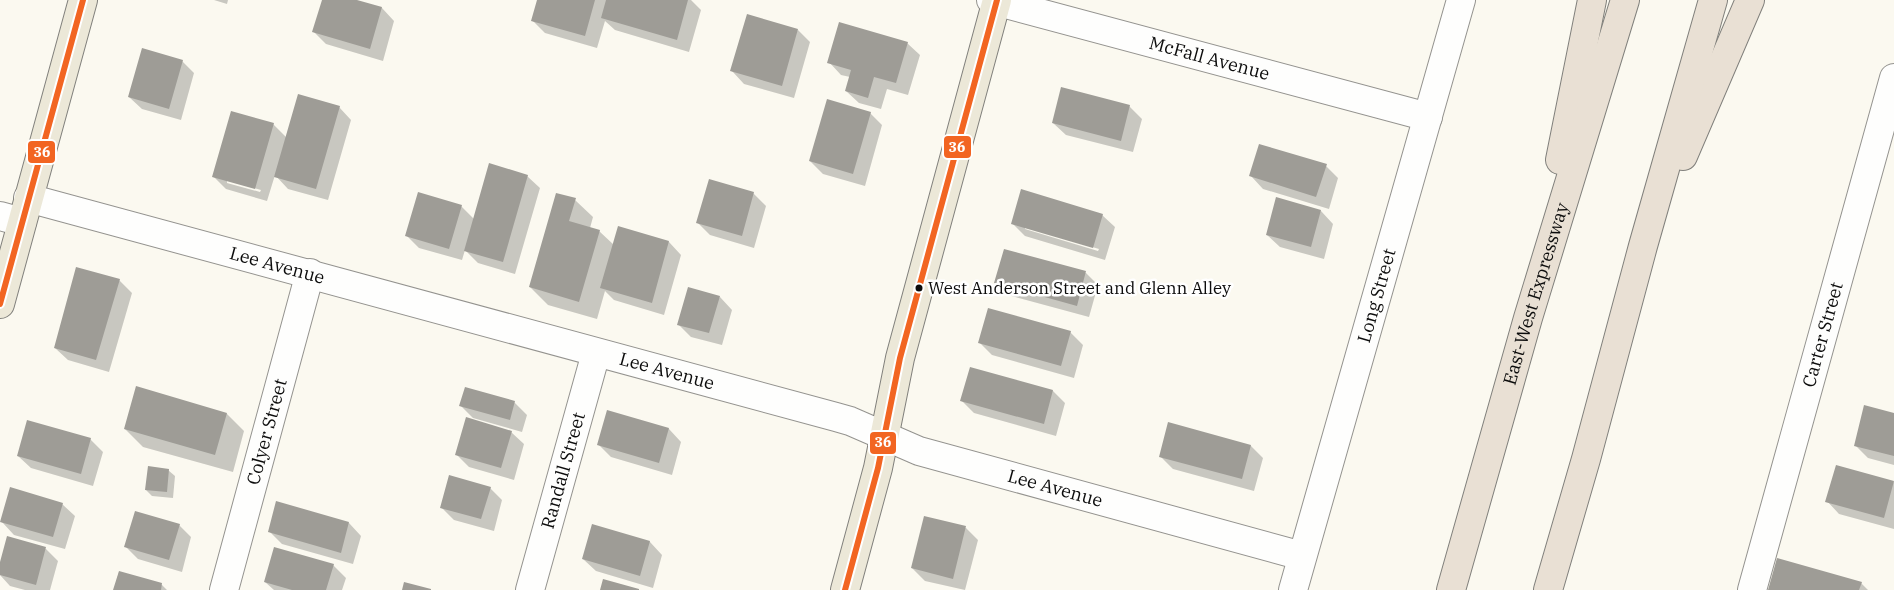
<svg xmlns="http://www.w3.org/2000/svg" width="1894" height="590" viewBox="0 0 1894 590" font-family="'IBM Plex Serif',serif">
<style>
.shadow{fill:#0003;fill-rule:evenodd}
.building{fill:#9e9c96}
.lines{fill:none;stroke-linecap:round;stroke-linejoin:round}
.minor-casing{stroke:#94938f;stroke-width:30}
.major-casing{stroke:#81807c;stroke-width:30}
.highway-casing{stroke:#81807c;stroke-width:30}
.minor{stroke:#fefefd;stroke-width:28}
.major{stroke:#ece8d8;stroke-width:28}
.highway{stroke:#e9e0d4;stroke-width:28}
.bus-1-casing{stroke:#fff;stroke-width:10}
.bus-1{stroke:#f26522;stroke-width:6}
.bus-dot{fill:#0c0c0c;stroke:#fff;stroke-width:2}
.labels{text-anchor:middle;stroke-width:5;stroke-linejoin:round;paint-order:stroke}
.bus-label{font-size:17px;fill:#0c0c0c;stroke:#fff;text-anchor:start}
.street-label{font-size:18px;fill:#0c0c0c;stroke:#fff}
.line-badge{stroke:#fff;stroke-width:2}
.badge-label{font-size:14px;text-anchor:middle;font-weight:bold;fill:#fff}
</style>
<rect width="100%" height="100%" fill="#fbf9f0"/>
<path class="shadow" d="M214 0H228L227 4Z
M323 0H353L382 8 394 21 383 61 326 44 314 32Z
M538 0H691L701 10 689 52 615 30 605 21 597 48 545 33 532 20Z
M798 30 810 42 794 98 744 84 732 71Z
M907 43 920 55 908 95 887 89 881 109 859 103 846 91 850 77 841 75 829 62Z
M182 61 194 73 181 120 142 109 129 97Z
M1129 106 1142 119 1133 152 1066 135 1053 123Z
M339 107 351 120 328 200 288 189 275 175 267 201 226 189 214 177 273 124 287 138ZM227 180 261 190 260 192 227 183Z
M870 113 882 125 865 186 823 174 810 161Z
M1326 166 1338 178 1329 209 1263 189 1251 176Z
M527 176 540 188 515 274 478 263 465 250 462 260 419 248 407 236 461 206 474 219Z
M753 193 766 206 754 248 710 235 698 223Z
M575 200 593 217 590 228 599 231 614 245 619 228 669 242 681 255 664 315 614 300 605 291 597 319 548 305 530 287Z
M1321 211 1333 224 1324 259 1280 247 1267 235Z
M1102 215 1115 227 1105 260 1025 236 1012 223ZM1025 227 1099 249 1098 251 1025 229Z
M1004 251 1086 273 1098 285 1089 317 1008 295 996 283Z
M119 280 132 293 109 372 68 360 55 348Z
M720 297 732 310 722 345 691 337 678 324Z
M1070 332 1083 345 1074 378 992 355 980 343Z
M971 369 1053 391 1065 403 1056 436 974 413 962 401Z
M137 388 227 414 244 431 233 472 143 447 125 429Z
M514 402 527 415 522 432 473 418 460 405Z
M608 412 669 429 681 442 672 475 611 457 599 445Z
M1894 414V465L1868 458 1856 446Z
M511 432 524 444 514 480 469 467 456 454Z
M90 439 103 452 93 486 31 468 18 456Z
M1251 446 1263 458 1254 491 1173 469 1160 456Z
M168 470 175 476 173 498 152 496 146 490Z
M1894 482V529L1839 514 1827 501Z
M490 488 502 500 494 531 454 520 441 507Z
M62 504 75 516 65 549 14 535 2 522Z
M925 517 966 528 978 540 965 590 925 581 912 568Z
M349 523 361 536 353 564 282 544 269 531Z
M179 525 191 537 182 572 138 559 126 547Z
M593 526 650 542 662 555 653 588 596 571 583 559Z
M8 538 46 549 58 561 50 590H25L10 586 0 575V566Z
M333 565 346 578 342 590H274L265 582Z
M119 572 162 585 167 590H114Z
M1861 583 1868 590H1769Z"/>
<path class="building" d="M322 0H357L382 7 370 49 312 32Z
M537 0H595L585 36 531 21Z
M606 0H688L677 40 601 18Z
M747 14 798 29 782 86 730 71Z
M839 22 908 42 896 83 874 77 868 98 845 91 851 70 827 63Z
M142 48 183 60 169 109 128 97Z
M1061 87 1130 105 1121 141 1052 123Z
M298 94 340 106 316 189 274 177Z
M827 99 871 112 853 174 809 161Z
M231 111 274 123 255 189 212 177Z
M1259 144 1327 164 1316 197 1249 176Z
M489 163 528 175 503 262 464 251Z
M709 179 754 192 742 236 696 223Z
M1021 189 1103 214 1093 248 1011 224Z
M418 192 462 205 449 249 405 236Z
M556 193 576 198 569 221 600 230 579 302 529 287Z
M1276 197 1321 210 1311 247 1266 235Z
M618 226 669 241 652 303 600 288Z
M1004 249 1086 271 1077 306 994 283Z
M76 267 120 279 96 360 54 348Z
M688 287 720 296 709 333 677 325Z
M988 308 1071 331 1061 366 978 343Z
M970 367 1053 390 1044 424 960 401Z
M136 386 227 413 215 455 124 429Z
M465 387 515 401 510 420 459 406Z
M1864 405 1894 413V456L1854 446Z
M607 410 669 428 659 463 597 445Z
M466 417 512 431 501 468 455 455Z
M27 420 91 438 81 474 17 456Z
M1168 422 1251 445 1242 479 1159 457Z
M1836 465 1894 481 1884 518 1825 502Z
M148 466 169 469 167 492 145 490Z
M449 475 491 487 481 519 440 508Z
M10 487 63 503 53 537 0 522Z
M276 501 349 522 341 553 268 532Z
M135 511 180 524 169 560 124 547Z
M924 516 966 526 953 579 911 568Z
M592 524 650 541 640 576 582 559Z
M7 536 46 547 36 585 0 575V562Z
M274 547 334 564 326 590H292L264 582Z
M1777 558 1862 582 1859 590H1768Z
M119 571 162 583 161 590H113Z
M603 579 639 589V590H600Z
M404 582 431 589V590H402Z"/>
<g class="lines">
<g class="minor-casing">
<g id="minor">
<path id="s1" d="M991 0 1428 117"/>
<path id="s2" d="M28 198 836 417 850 421 919 451 1302 556"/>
<path d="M0 216 22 222"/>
<path id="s3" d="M224 590 310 273"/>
<path id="s4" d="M530 590 596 353"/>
<path id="s5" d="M1293 590 1461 0"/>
<path id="s6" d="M1752 590 1894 78"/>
</g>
</g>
<g class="major-casing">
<path id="major" d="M0 304 83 0
M845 590 878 468 900 358 997 0"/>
</g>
<g class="highway-casing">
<g id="highway">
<path d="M1683 156 1750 0"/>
<path d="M1560 160 1592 0"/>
<path id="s7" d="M1451 590 1528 318 1625 0"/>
<path d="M1548 590 1586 459 1643 246 1713 0"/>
</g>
</g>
<use href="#minor" class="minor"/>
<use href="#major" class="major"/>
<use href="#highway" class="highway"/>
<g class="bus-1-casing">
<path id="bus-1" d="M0 304 83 0
M845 590 878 468 900 358 997 0"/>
</g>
<use href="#bus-1" class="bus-1"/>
</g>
<circle class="bus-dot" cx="919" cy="288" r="4.5"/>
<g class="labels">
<g class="bus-label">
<text x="928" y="294">West Anderson Street and Glenn Alley</text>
</g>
<g class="street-label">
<text dy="6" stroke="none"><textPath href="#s1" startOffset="226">McFall Avenue</textPath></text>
<text dy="6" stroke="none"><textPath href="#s2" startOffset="258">Lee Avenue</textPath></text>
<text dy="6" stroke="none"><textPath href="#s7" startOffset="308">East-West Expressway</textPath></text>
<text dy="6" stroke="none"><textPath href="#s5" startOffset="306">Long Street</textPath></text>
<text dy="6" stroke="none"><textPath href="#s6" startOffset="265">Carter Street</textPath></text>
<text dy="6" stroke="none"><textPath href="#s2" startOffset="662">Lee Avenue</textPath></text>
<text dy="6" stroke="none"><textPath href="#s3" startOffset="164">Colyer Street</textPath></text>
<text dy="6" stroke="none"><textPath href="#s4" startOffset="124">Randall Street</textPath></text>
<text dy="6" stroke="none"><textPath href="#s2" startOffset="1068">Lee Avenue</textPath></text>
</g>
</g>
<g class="line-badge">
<rect x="943" y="135" width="29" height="24" rx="5" fill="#f26522"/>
<rect x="27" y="140" width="29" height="24" rx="5" fill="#f26522"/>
<rect x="869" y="431" width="28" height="24" rx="5" fill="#f26522"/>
</g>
<g class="badge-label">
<text x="957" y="152">36</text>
<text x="42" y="157">36</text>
<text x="883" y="447">36</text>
</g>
</svg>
